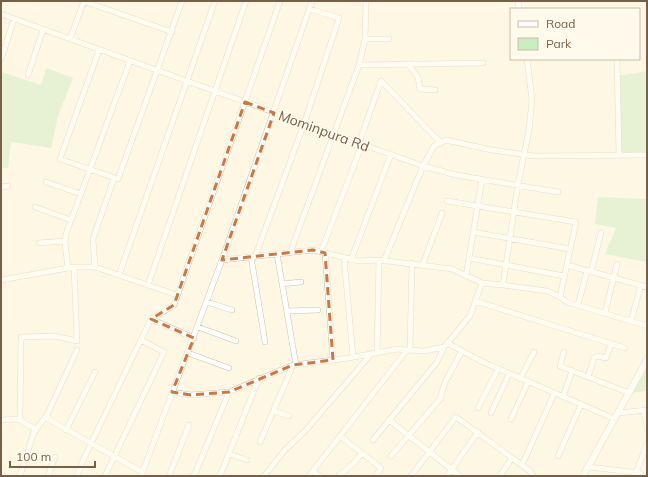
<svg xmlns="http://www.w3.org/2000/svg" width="648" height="477" viewBox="0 0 648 477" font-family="Mulish,sans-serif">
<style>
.green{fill:#ccecc1}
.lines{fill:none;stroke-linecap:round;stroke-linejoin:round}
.minor-casing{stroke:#cfc0aa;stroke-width:6}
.tertiary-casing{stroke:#cfc0aa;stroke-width:7}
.minor{stroke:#fff;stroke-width:5}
.tertiary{stroke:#fff;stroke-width:6}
.marked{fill:none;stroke:#ca7844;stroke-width:3;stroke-dasharray:8 5;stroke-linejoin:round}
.labels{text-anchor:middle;stroke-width:3;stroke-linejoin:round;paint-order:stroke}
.street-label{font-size:14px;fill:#776048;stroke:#fffaeb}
</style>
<rect width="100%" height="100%" fill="#fdf7e4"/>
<path class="green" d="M46 68 73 78 58 116 51 148 11 142 8 168H1V72L41 85Z
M647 71V155H619L617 76Z
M598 197 647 199V262L605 254 616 228 595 224Z
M647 360V391L629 393Z"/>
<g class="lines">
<g class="minor-casing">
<path id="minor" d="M83 1 172 32
M518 1 519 9
M1 14 423 166 434 146 446 140 492 150 534 156 647 155
M70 39 84 1
M365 39H389
M99 50 60 159 118 179 182 1
M1 59 14 19
M617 59 619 155
M408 64 418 77 420 89 435 90
M359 65 483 63
M28 75 43 30
M359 143 381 81 441 143
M46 182 81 194
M1 187 8 186
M447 201 576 222 560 297 547 291 503 285
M35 207 71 220
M473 232 570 249
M39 243 65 241
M321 252 362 144
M290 253 359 65 365 39 366 1
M325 253 333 360
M277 254 296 365
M251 257 265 342
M255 257 304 124 339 18 310 9
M344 258 353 357
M469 258 564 276
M222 260 313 250 359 261 379 260 452 269 482 283
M351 260 391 154
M384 261 423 166 456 175 558 192
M423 264 442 213
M567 265 647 287
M95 267 93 239 114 178
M68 268 65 243 66 234 130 61
M591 272 601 233
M119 275 215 1
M466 276 482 179
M1 280 74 267H95L177 295
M282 284 301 282
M148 285 246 1
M560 297 567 302 647 326
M475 301 625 348
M207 302 232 310
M578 305 587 271
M287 311 318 310
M605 313 617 264
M151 319 174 305 280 1
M631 321 641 285
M198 327 236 341
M447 343 483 362 615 419
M77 350 47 415 48 419 142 472
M410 350 412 263
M564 352 560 366 629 393
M188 353 229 368
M377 353 379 260
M588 377 594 358 597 356 606 358 611 344
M520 379 534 352
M172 392 191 395 229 392 293 365 349 358 397 349 407 350
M563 397 572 371
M478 408 498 369
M644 410 647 428
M273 411 289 416
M491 413 509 374
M618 413 647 410
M20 419 21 337 54 336 77 341 74 267
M511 419 528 382
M1 420 18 419 36 430
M389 420 460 476
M66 430 95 372
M340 436 381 468 376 476
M373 440 437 362 444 347
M260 442 293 365
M229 454 247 460
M391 456 440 399 445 382 462 351
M558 456 581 405
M522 465 554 394
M589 467 640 473 643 476
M313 471 320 476
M636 473 647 444
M20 476 34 432 47 415
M48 476 55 457
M77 476 84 458 151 319 194 338
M105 476 164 352 141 340
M141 476 222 260 312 1
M169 476 189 425
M194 476 229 392
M220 476 259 378
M264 476 285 450 306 430 371 354
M309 476 407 350 425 351 444 347 470 316 482 283 503 285 518 184 529 130 532 100 527 59
M339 476 354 463 362 453
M411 476 456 417 530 471 533 476
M447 476 478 432
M500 476 512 458"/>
</g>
<g class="tertiary-casing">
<path id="tertiary" d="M583 476 647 360"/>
</g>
<use href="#minor" class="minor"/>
<use href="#tertiary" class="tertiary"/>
</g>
<path d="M0 0H648V477H0ZM245 102 274 113 222 260 313 250 325 253 333 360 293 365 229 392 191 395 172 392 194 338 151 319 174 305Z" fill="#fdf7e4" fill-opacity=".55" fill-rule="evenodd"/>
<path class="marked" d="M245 102 274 113 222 260 313 250 325 253 333 360 293 365 229 392 191 395 172 392 194 338 151 319 174 305Z"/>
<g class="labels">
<g class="street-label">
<text transform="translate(324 131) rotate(20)" y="5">Mominpura Rd</text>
</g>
</g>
<rect width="648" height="477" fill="none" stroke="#776048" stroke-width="4"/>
<rect x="510" y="8" width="130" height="52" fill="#fffaeb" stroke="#c9bcaa"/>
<rect x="518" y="21" width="20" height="6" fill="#ffffff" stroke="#c9bcaa"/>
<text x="546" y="28" font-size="12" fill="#776048">Road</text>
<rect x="518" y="38" width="20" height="12" fill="#ccecc1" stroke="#c9bcaa"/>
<text x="546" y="48" font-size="12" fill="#776048">Park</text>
<path d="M10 461v6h85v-6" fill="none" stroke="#776048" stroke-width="2"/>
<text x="16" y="461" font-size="12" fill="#776048" stroke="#fffaeb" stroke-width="3" paint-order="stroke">100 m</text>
</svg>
